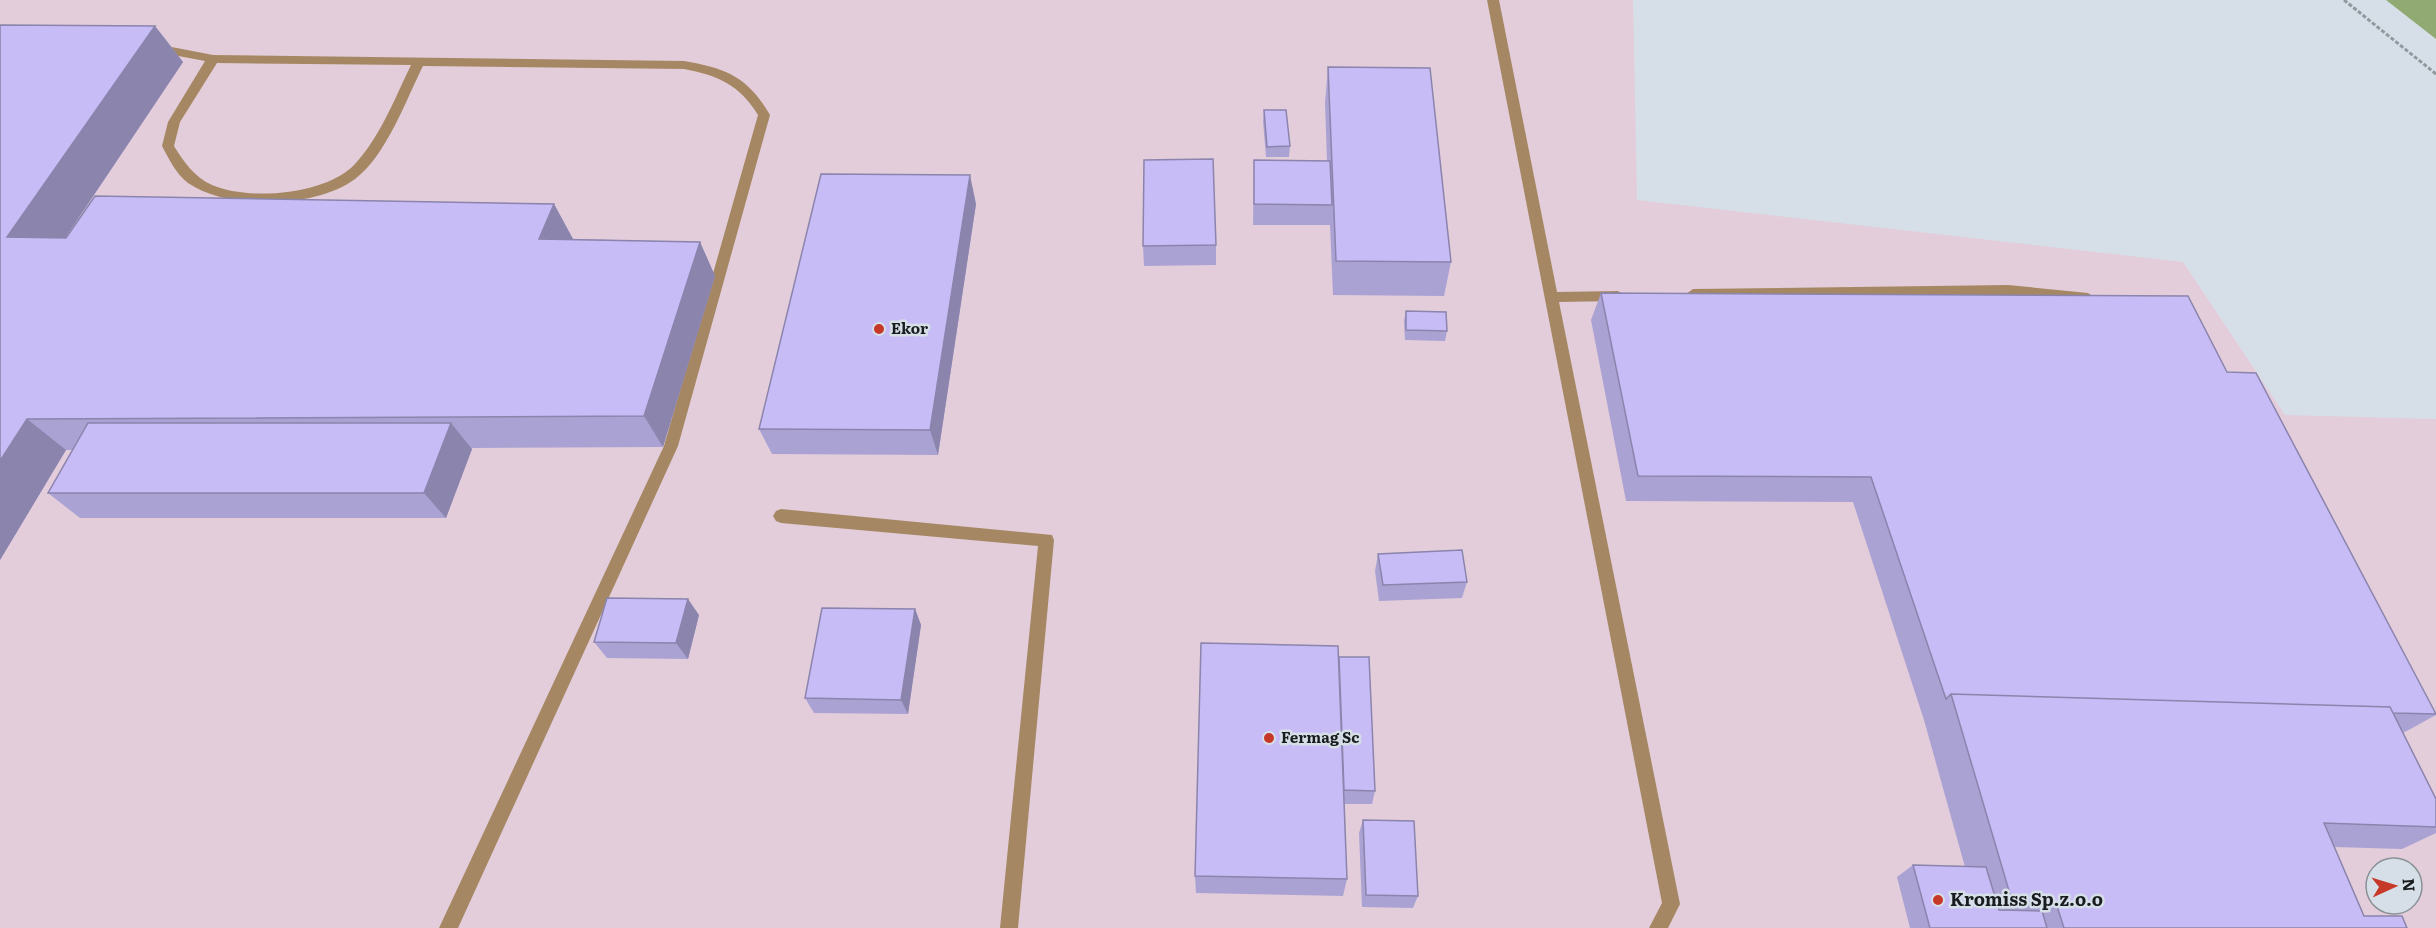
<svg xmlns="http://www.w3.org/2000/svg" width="2436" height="928" viewBox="0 0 2436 928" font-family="Literata,serif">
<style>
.industrial{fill:#e3cddb;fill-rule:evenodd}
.forest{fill:#91a973}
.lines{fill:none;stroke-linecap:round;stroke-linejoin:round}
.path{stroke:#91989e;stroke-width:3;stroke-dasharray:4 2;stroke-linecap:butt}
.minor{fill:#a58863;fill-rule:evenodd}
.wall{fill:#aba2d4}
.shaded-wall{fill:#8b84ac}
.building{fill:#c7bcf6;stroke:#8b84ac;stroke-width:1.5}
.poi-dot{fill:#c63928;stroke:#d6dfe7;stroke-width:2}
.labels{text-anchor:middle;stroke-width:5;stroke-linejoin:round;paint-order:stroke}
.poi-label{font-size:15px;font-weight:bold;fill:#191c1e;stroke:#d6dfe7;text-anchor:start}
.near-poi-label{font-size:18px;font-weight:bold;fill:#191c1e;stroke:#d6dfe7;text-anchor:start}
</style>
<rect width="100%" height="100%" fill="#d6dfe7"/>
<path class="industrial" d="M0 0H1633L1637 200 2183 262 2285 415 2436 419V928H0ZM2376 868H2412V904H2376Z"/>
<path class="forest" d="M2386 0H2436V39Z"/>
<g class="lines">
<path class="path" d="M2344 0 2436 74"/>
<path class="minor" d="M1487 0H1499L1557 292 1618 291 1625 296 1618 301 1559 302 1680 904 1668 928H1649L1662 903Z
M156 44 213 55 684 61C726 68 748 77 770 115L678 446 458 928H439L664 446 758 115C740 85 717 75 684 69L423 66C406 100 386 156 355 179 316 208 228 211 188 183 176 174 169 159 162 146L168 122 205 61 152 51 150 48ZM217 63 411 65C395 98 380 137 355 164 326 195 249 201 212 185 194 177 184 162 174 146L180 122Z
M2008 285 2088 293 2095 298 2088 303 2008 295 1693 299 1686 294 1693 289Z
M781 509 1052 535 1054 540 1018 928H1000L1038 546 781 523 776 521 773 516 776 511Z"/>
</g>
<path class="wall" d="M0 25 155 26 183 62 65 238 554 204 573 239 700 242 715 276 663 447 471 448 472 449 446 518H80L48 493 72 450H66L0 560Z
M1328 67 1451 262 1444 296 1333 295 1330 225H1253L1254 160 1327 161 1325 103Z
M1264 110 1290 146 1289 157H1266L1263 121Z
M976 204 938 455 772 454 759 429Z
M1216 245V265L1144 266 1143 246Z
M1601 293 2227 372 2436 715 2403 733 2436 799V833L2402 849 2334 847 2364 916 2407 928H1910L1897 877 1913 865 1965 867 1924 720 1853 502 1626 501 1591 320Z
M1406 311 1447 331 1445 341 1405 340 1404 321Z
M1378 554 1467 582 1462 598 1379 601 1375 571Z
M915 609 921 625 908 714 814 713 805 698Z
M699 615 688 659 607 658 594 642Z
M1339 657 1375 791 1372 804H1344L1347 879 1343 896 1196 893 1195 876Z
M1363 820 1418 896 1413 908 1362 907 1359 833Z"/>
<path class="shaded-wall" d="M155 26 183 62 43 271 7 237Z
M970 175 976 204 938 455 930 430Z
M554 204 573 239 559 273 539 239Z
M700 242 715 276 663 447 644 416Z
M27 419 66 450 0 560V461Z
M451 423 472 449 446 518 424 493Z
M688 599 699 615 688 659 676 643Z
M915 609 921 625 908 714 901 700Z"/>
<path class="building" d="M0 25 155 26 7 237 66 238 95 196 554 204 539 239 700 242 644 416 27 419 0 461Z
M1328 67 1430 68 1451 262 1336 261Z
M1264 110H1286L1290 146 1267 147Z
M1213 159 1216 245 1143 246 1144 160Z
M1254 160 1330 161 1332 205 1254 204Z
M821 174 970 175 930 430 759 429Z
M1601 293 2188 296 2227 372 2256 373 2436 714 2393 713 2390 707 1951 694 1946 699 1871 477 1638 476Z
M1406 311 1446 312 1447 331 1406 330Z
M88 423H451L424 493H48Z
M1462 550 1467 582 1383 585 1378 554Z
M607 598 688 599 676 643 594 642Z
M822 608 915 609 901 700 805 698Z
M1201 643 1338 646 1347 879 1195 876Z
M1339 657H1369L1375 791 1344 790Z
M1951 694 2390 707 2436 799V827L2324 823 2364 916H2402L2407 928H2064L2056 903 2012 901Z
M1363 820 1414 821 1418 896 1366 895Z
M1913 865 1986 867 1999 910 2042 911 2047 928H1930Z"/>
<g class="poi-dot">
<circle cx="879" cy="329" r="6"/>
<circle cx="1269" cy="738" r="6"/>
<circle cx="1938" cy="900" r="6"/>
</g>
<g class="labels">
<g class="poi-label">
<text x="891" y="334">Ekor</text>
<text x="1281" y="743">Fermag Sc</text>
</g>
<g class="near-poi-label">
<text x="1950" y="906">Kromiss Sp.z.o.o</text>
</g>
</g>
<g transform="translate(2394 886) rotate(86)"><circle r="28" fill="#d6dfe7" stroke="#8a9197" stroke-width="1.5"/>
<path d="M0-4.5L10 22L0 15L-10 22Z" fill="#c63928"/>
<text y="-9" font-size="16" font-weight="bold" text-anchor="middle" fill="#191c1e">N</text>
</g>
</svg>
